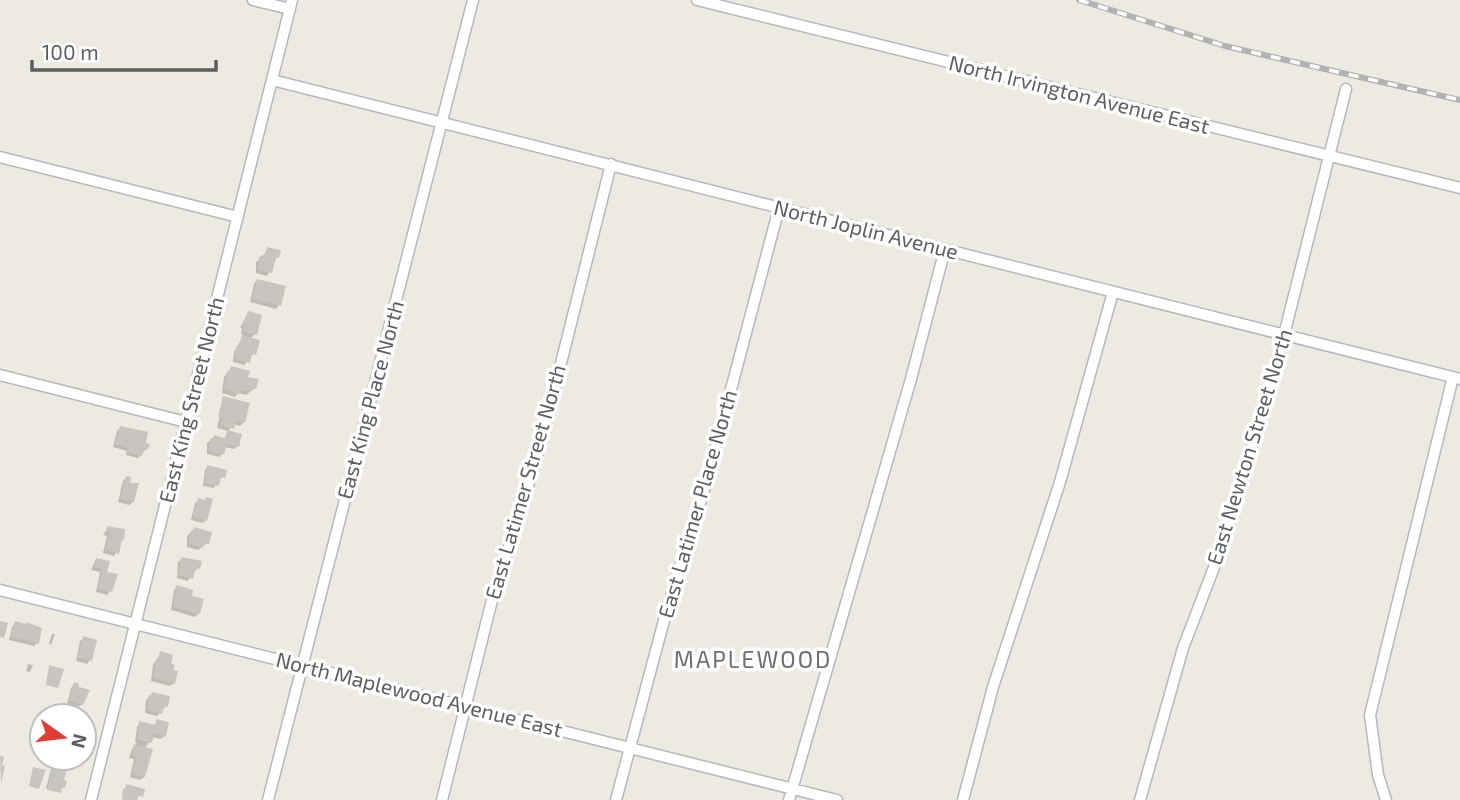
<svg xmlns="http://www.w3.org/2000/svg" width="1460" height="800" viewBox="0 0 1460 800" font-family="'Exo 2',sans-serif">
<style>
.shadow{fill:#0003}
.building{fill:#c8c5c0}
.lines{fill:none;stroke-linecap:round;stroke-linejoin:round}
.street-casing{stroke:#b5b8bc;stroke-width:13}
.street{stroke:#fff;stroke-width:10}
.rail-casing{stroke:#b1b2b2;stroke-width:6}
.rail{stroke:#fff;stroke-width:3.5;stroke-dasharray:10;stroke-linecap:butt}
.labels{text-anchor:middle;stroke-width:7;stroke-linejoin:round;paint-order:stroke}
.street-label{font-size:21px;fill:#5b5e62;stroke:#fff}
.neighbourhood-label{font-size:23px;letter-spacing:2px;fill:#6c7074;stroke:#fff}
</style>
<rect width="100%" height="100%" fill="#edeae2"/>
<path class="shadow" d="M267 249 277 257 267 276 256 273V262L263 257Z
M257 280 279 305 276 309 250 302 254 284Z
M248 313 255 334 250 339 255 354 249 356 245 365 233 362 234 352 244 335 241 334 242 328H240Z
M231 368 255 388 251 391 246 395 238 393 235 397 222 393 224 377Z
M224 399 244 422 240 426 233 424 228 432 237 446 234 449 225 447 220 457 207 454V443L214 437 224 439 229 431 217 428Z
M120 428 144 444 147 448 138 458 126 455 127 451 113 447 117 431Z
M208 467 223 477 218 480 214 488 203 486 205 470Z
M126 478 128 484H137L133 502 129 505 118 502 123 481Z
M199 500 204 501 206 520 203 523 191 520 195 503Z
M108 528 123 539 114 556 103 553 107 536 103 535Z
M194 529 207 543 198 550 187 547V536Z
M96 559 108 562 105 573 110 591 107 595 96 592 100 572 91 570Z
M182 559 198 569 193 571 188 581 177 578 178 562Z
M177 587 190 597 199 613 195 617 171 610 174 590Z
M15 623 37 643 34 646 9 640 12 627Z
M52 634H55L51 645 49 644Z
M84 638 90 660 87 664 76 661 80 641Z
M161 653 169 665 174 683 170 686 151 681 153 665Z
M28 664 33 665 30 672 26 671Z
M74 684 82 704 78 707 67 704 71 688Z
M153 693 166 706 157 716 145 713 146 700Z
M157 721 164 736 161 739 152 737 150 742 144 748V777L140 780 130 777 134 759 129 758 132 749 137 743H135L137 727 140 723 153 727Z
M54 765 64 787 59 791 46 788 51 769Z"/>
<path class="building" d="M267 247 281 250 279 258 276 257 272 273 258 270 259 257 265 254Z
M257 279 286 286 281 306 252 299Z
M248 311 262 315 257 335 243 331 244 325H242Z
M242 335 260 340 256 355 252 353 250 363 235 359 236 346 239 347Z
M231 366 250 371 248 377 259 379 256 389 252 388 251 392 241 390 240 394 224 390 227 371 229 372Z
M223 396 250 403 245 423 236 421 234 429 220 425 222 418 218 417Z
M120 426 148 432 146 443 150 444 148 449 144 448 142 456 128 452 129 448 115 444Z
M227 430 242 434 239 447 227 444 224 455 209 451 210 438 213 439 214 435 225 438Z
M207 465 227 470 225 478 221 477 219 486 205 483Z
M126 476 131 477 130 483H139L134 502 120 499Z
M206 497 213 499 207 521 193 517 198 498 205 500Z
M107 526 125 529 124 540 122 539 119 554 105 550 110 532H106Z
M194 527 212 532 209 544 204 543 203 548 189 544 190 531 193 532Z
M181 557 202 561 200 569 196 568 193 579 179 575Z
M96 558 110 561 107 572 118 574 112 592 98 589 103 569 94 567Z
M176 585 193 590 192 596 204 599 200 614 173 607Z
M0 621 8 623 4 638 0 637Z
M15 621 26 624V622L42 628 39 644 11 637Z
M83 636 97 640 92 661 78 658Z
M160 651 173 655 171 664 175 665 173 670 178 671 175 684 153 678 156 660 158 661Z
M49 665 64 669 58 688 46 685Z
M74 682 79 684V687L90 690 83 705 69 701Z
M152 692 170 696 168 707 164 706 162 714 147 710 149 695 151 696Z
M156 719 169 722 166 737 154 734 152 743 137 740 139 721 155 725Z
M134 744 153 749 145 777 132 774 137 756 132 755Z
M0 756 4 757 2 765 5 766 1 783Z
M53 763 67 767 64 780 67 781 65 788 62 787 61 793 47 790Z
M33 767 46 770 39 789 29 786Z
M126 784 145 789 143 797 138 796 137 800H122L123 788 125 789Z"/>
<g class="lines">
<g class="street-casing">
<path id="street" d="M253 0 290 9
M697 0 1460 188
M272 80 1460 379
M0 157 238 217
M0 375 186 422
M0 590 837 800
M91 800 292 0
M268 800 473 0
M442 800 493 596 522 507 547 419 611 164
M616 800 666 613 707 480 779 208
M789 800 911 379 945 249
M963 800 993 687 1060 482 1113 292
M1140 800 1183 648 1223 544 1255 437 1284 335 1346 89
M1386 800 1378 775 1370 715 1453 377"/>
</g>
<use href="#street" class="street"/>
<g class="rail-casing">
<path id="rail" d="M1079 0 1225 46 1460 100"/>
</g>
<use href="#rail" class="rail"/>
</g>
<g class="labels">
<g class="street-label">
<text transform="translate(1079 95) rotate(14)" y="7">North Irvington Avenue East</text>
<text transform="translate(866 230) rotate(14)" y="7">North Joplin Avenue</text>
<text transform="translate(192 400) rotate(-76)" y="7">East King Street North</text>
<text transform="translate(371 400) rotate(-75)" y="7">East King Place North</text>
<text transform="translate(1250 447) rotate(-73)" y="7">East Newton Street North</text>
<text transform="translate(526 482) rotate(-74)" y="7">East Latimer Street North</text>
<text transform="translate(698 504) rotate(-74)" y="7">East Latimer Place North</text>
<text transform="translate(419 695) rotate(14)" y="7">North Maplewood Avenue East</text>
</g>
<g class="neighbourhood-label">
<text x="753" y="668">MAPLEWOOD</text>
</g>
</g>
<g transform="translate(63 737) rotate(104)"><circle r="33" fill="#ffffff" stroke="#bdbfc0" stroke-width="2"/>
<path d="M0-5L12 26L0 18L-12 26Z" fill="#e13d34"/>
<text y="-10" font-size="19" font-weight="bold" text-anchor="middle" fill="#5b5e62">N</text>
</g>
<path d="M32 60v10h184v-10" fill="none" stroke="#5b5e62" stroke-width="3.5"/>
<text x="42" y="60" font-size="21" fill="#5b5e62" stroke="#ffffff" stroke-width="5" paint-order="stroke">100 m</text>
</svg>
